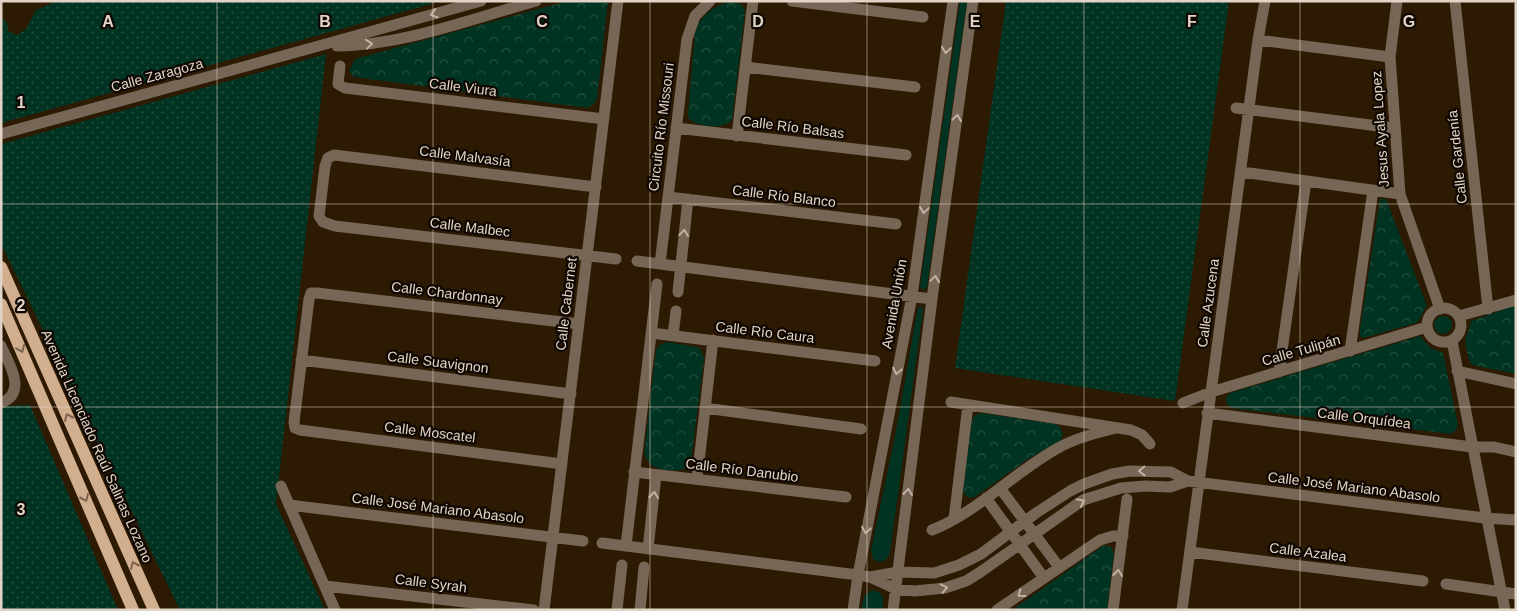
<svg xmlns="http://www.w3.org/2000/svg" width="1517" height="611" viewBox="0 0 1517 611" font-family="Arial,sans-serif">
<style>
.grass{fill:url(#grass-dots)}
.park{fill:url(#park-crowns)}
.garden{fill:#003321}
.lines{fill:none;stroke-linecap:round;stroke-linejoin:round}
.minor{stroke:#766656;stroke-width:11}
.major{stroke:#d1ae8e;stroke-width:12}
.oneway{stroke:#c1b3a4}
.oneway2{stroke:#7a634f}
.grid{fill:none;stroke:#e1d4c6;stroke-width:1;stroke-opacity:0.55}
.labels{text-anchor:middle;stroke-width:4.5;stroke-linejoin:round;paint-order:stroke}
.street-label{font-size:14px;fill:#e1d4c6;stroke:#0f0701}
.grid-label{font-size:16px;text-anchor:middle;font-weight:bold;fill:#e1d4c6;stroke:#0f0701;stroke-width:4.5;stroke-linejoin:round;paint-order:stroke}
</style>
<defs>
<pattern id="grass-dots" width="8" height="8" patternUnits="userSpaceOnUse" patternTransform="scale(1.25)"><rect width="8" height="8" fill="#003321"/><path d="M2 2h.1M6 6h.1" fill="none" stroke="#255040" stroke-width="1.8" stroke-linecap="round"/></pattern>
<pattern id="park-crowns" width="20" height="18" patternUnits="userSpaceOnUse" patternTransform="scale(1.25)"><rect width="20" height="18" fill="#003321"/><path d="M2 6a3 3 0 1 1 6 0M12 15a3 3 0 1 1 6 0" fill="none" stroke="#255040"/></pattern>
</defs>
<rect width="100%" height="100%" fill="#2d1a02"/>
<path class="grass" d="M57 1H442L1 123V18L7 22 8 31 17 35 26 29 36 10Z
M1006 1H1229L1175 401 955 368Z
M326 54 276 504 325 610H180L1 244V144Z
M17 405H30L118 610H1V407Z"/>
<path class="park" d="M568 1H608L597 99 594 104 588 108 354 77 349 71 355 59Z
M729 2 741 4 745 11 732 120C724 130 698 127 689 119L688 114 695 32C702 15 711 7 729 2Z
M1380 199H1386L1427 306C1423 311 1421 319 1416 323L1363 338 1360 335V329Z
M1516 305V374L1472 365C1468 359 1464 343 1466 337 1468 331 1470 327 1471 321Z
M1420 336 1431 348 1443 353 1458 425 1456 430 1451 434 1231 408 1227 404 1226 397 1230 393Z
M667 342 697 347 701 350 704 359 691 460 688 467C681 472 661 471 653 466 648 463 646 458 644 453L656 350 660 345Z
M981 413 1055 424 1060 427 1063 434 1061 440 1028 459 975 497 969 498 966 496 963 490 972 420 975 415Z
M1104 545 1111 547 1114 553 1107 610H1012Z"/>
<path class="garden" d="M960 1H967L927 287 923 290 920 287Z
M918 307H922L923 310 890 553 885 561 879 562 873 559 871 550 896 431Z
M1434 325a9 9 0 1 1 18 0a9 9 0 1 1-18 0Z
M872 590 879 592 883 597V610H861L864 596Z"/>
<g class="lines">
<path class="minor" d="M792 1 923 17
M1397 1 1390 57 1400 194 1440 309
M1455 1 1488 309
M1258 40 1390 57
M337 46C405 45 471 19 536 1
M340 66 338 84 345 88 604 119
M745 67 915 87
M1236 108 1394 128
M676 128 906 155
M1 134 481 1
M737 136 753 1
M1242 172 1400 194
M596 187 334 155 328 158 325 166 319 216 323 222 335 226 616 259
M668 197 896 224
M637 261 932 299
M660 264 687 39 695 16 710 1
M678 292 688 199
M1427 325a17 17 0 1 1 34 0a17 17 0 1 1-34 0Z
M1459 316 1516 300
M651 333 875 361
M673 335 676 311
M1452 341 1505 610
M1 346C9 363 28 393 1 403
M1350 351 1373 190
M301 360 571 394
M1457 371 1516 384
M1279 372 1306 181
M951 402 1131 430 1142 435 1150 444
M1183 403 1211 392 1427 327
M705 408 861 429
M1207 413 1472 447H1494L1516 452
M562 464 300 430 295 428 294 422 309 299 311 293H317L579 324
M634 472 846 497
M697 479 713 340
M281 486 335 610
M1000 488 1059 567
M986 498 1044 578
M289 505 583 541
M954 519 968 405
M932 530C976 513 1016 471 1058 448 1076 438 1096 433 1116 428
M602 543 858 575 870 577 896 589 915 591 945 588 966 581 979 573 1083 500 1121 488 1145 486 1170 487 1188 481
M626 546 657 284
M648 549 656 475
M1190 552 1423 581
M870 577 898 572 934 573 959 565 981 554 1036 513 1070 491 1084 484 1112 474 1130 471 1171 472 1188 481 1485 518 1516 520
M1446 584 1516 594
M325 586 534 610
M544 610 618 1
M617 610 622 565
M640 610 644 567
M853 610 858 575 912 296 953 1
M893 610 932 299 973 1
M997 610 1100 540 1113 536H1123
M1113 610 1127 499
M1182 610 1258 40 1265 1"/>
<path class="major" d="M1 267 154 610
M1 304 133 610"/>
</g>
<defs><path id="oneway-chevron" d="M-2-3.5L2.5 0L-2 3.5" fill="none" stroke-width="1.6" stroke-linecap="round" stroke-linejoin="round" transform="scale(1.25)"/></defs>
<g class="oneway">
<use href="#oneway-chevron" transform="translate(434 14) rotate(164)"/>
<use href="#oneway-chevron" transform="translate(369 44) rotate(-6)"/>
<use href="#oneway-chevron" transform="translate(946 50) rotate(98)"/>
<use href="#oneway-chevron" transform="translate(957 118) rotate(-82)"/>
<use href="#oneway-chevron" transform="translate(924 210) rotate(98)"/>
<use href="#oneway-chevron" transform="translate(684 233) rotate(-84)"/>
<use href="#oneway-chevron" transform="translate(935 279) rotate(-82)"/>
<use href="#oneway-chevron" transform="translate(897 371) rotate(101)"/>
<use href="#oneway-chevron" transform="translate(1142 471) rotate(179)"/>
<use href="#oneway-chevron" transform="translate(908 492) rotate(-83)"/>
<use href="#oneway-chevron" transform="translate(654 495) rotate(-84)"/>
<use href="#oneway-chevron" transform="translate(1081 502) rotate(-29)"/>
<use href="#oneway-chevron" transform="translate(866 530) rotate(101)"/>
<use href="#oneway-chevron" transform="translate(1118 573) rotate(-83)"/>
<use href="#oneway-chevron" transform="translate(944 588) rotate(-13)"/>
<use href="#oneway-chevron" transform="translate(1021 594) rotate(144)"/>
</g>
<g class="oneway2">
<use href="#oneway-chevron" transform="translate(21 349) rotate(67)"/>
<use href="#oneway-chevron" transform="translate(68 417) rotate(-114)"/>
<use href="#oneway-chevron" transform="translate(85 498) rotate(66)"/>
<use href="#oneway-chevron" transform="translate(134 565) rotate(-114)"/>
</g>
<path class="grid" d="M217 1V610M433 1V610M650 1V610M867 1V610M1084 1V610M1300 1V610M1 204H1516M1 407H1516"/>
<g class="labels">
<g class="street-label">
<text transform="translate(157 75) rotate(-15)" y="5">Calle Zaragoza</text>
<text transform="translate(463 87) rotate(7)" y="5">Calle Viura</text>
<text transform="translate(661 127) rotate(-83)" y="5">Circuito Río Missouri</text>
<text transform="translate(793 127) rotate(7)" y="5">Calle Río Balsas</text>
<text transform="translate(1380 129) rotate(-94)" y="5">Jesus Ayala Lopez</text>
<text transform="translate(465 156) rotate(7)" y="5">Calle Malvasía</text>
<text transform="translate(1457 157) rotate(-96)" y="5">Calle Gardenía</text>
<text transform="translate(784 196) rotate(7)" y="5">Calle Río Blanco</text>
<text transform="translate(470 227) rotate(7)" y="5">Calle Malbec</text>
<text transform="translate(447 293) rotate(7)" y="5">Calle Chardonnay</text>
<text transform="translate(1208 303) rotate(-82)" y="5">Calle Azucena</text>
<text transform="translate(566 304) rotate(-83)" y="5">Calle Cabernet</text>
<text transform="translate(894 304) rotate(-80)" y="5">Avenida Unión</text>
<text transform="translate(765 332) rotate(7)" y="5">Calle Río Caura</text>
<text transform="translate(1301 350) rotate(-16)" y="5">Calle Tulipán</text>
<text transform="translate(438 362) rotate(7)" y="5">Calle Suavignon</text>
<text transform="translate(1364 418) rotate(7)" y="5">Calle Orquídea</text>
<text transform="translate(430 432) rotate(7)" y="5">Calle Moscatel</text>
<text transform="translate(97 446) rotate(66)" y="5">Avenida Licenciado Raúl Salinas Lozano</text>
<text transform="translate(742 470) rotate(7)" y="5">Calle Río Danubio</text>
<text transform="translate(1354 487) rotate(7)" y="5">Calle José Mariano Abasolo</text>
<text transform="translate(438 508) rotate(7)" y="5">Calle José Mariano Abasolo</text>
<text transform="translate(1308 552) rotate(7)" y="5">Calle Azalea</text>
<text transform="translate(431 583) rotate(7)" y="5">Calle Syrah</text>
</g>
</g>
<g class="grid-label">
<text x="108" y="27">A</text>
<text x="325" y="27">B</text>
<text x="542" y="27">C</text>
<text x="758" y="27">D</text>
<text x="975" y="27">E</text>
<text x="1192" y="27">F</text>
<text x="1409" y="27">G</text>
<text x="21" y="108">1</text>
<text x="21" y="311">2</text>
<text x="21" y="515">3</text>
</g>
<rect width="1517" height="611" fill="none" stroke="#e1d4c6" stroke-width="5"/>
</svg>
